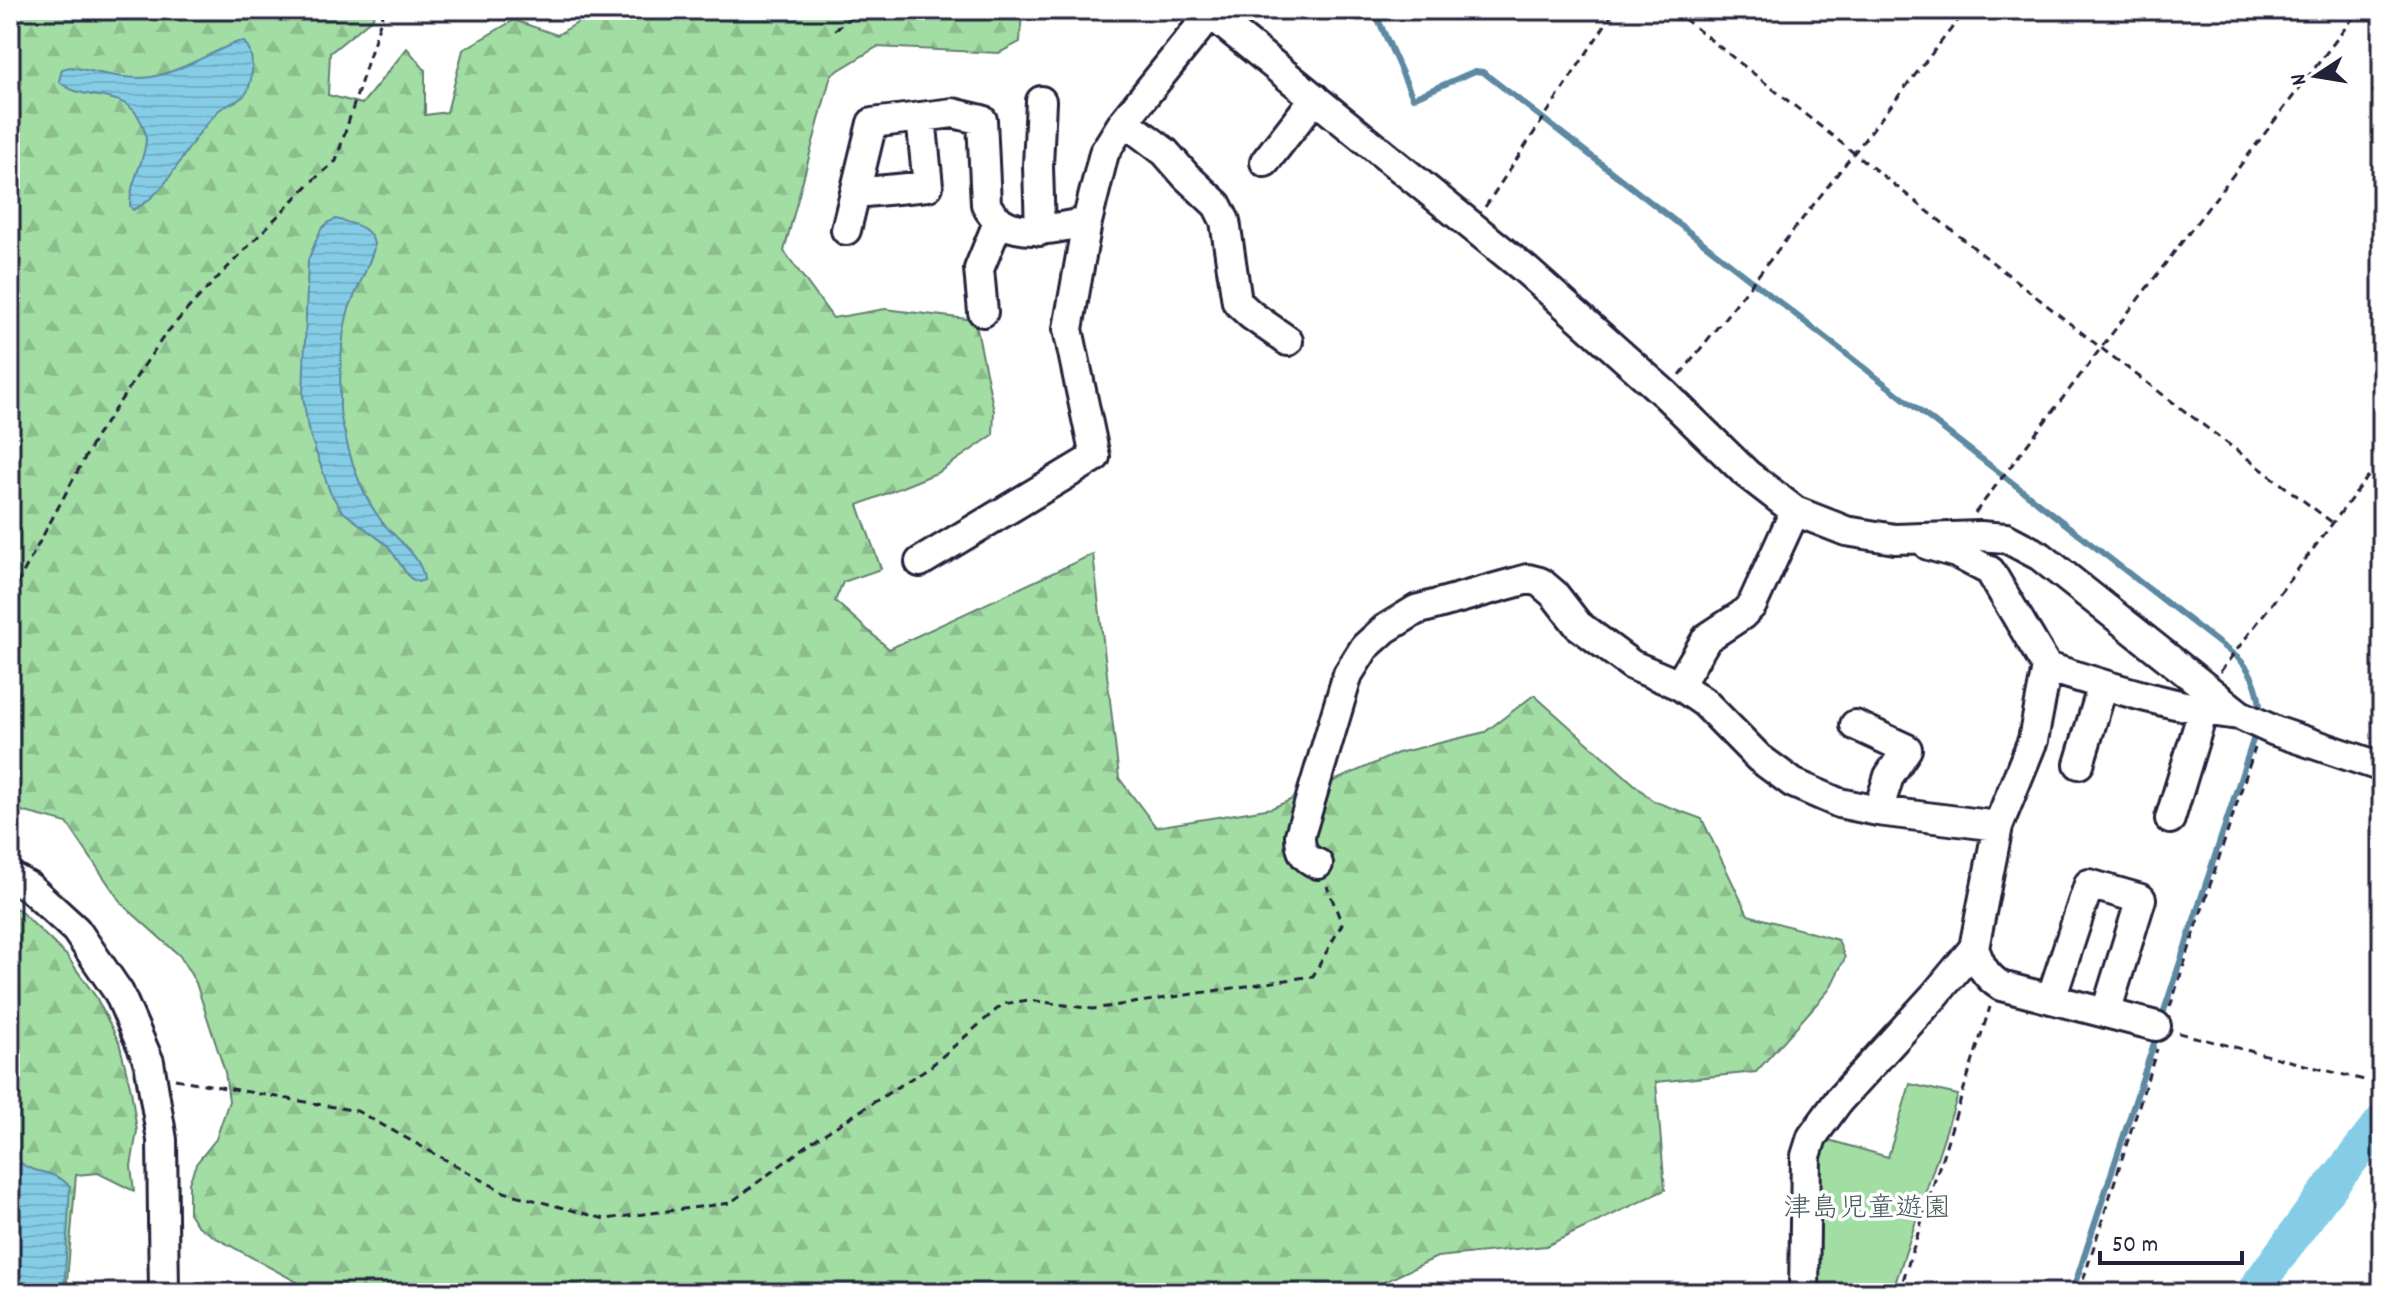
<svg xmlns="http://www.w3.org/2000/svg" width="2392" height="1303" viewBox="0 0 2392 1303" font-family="Dekko,'Klee One',sans-serif">
<style>
.forest{fill:url(#forest-firs);stroke:#62806f;stroke-width:2}
.green{fill:#a2dda3;stroke:#62806f;stroke-width:2}
.water{fill:url(#water-rules);stroke:#5d89a2;stroke-width:2}
.lines{fill:none;stroke-linecap:round;stroke-linejoin:round}
.stream{stroke:#5d89a2;stroke-width:6}
.river{stroke:#85cde6;stroke-width:34}
.minor-casing{stroke:#22223b;stroke-width:34}
.path{stroke:#22223b;stroke-width:3;stroke-dasharray:8 6;stroke-linecap:butt}
.minor{stroke:#fff;stroke-width:28}
.labels{text-anchor:middle;stroke-width:7;stroke-linejoin:round;paint-order:stroke}
.park-label{font-size:28px;fill:#485a5a;stroke:#fff}
</style>
<defs>
<pattern id="forest-firs" width="22" height="20" patternUnits="userSpaceOnUse" patternTransform="scale(2)"><rect width="22" height="20" fill="#a2dda3"/><path d="M5 1l3.5 6h-7zM16 11l3.5 6h-7z" fill="#8bbd8d"/></pattern>
<pattern id="water-rules" width="6" height="5" patternUnits="userSpaceOnUse" patternTransform="scale(2)"><rect width="6" height="5" fill="#85cde6"/><path d="M0 2.5h6" fill="none" stroke="#73b0c6"/></pattern>
</defs>
<rect width="100%" height="100%" fill="#fff"/>
<filter id="ink" filterUnits="userSpaceOnUse"><feTurbulence type="fractalNoise" baseFrequency=".0125" numOctaves="2"/><feDisplacementMap in="SourceGraphic" scale="16" xChannelSelector="R" yChannelSelector="G"/><feConvolveMatrix kernelMatrix="1 2 1 2 8 2 1 2 1" color-interpolation-filters="sRGB"/></filter>
<g filter="url(#ink)">
<path class="forest" d="M10 10H375L373 18 330 53 328 95 362 104 407 48 425 70V115L447 112 463 50 514 20 557 35 599 10H1022L1020 42 999 53 877 47 831 75 784 251 833 318 885 309 975 320 994 411 993 435 939 472 858 505 881 569 843 582 835 601 889 649 1093 554 1119 778 1156 827 1272 808 1398 753 1485 732 1534 695 1653 801 1702 819 1748 915 1838 940 1845 958 1829 990 1756 1072 1656 1082 1665 1190 1546 1246 1437 1257 1361 1293H317L216 1238 197 1225 189 1213V1183L196 1164 216 1139 229 1101 225 1072 196 983 180 956 122 904 67 823 10 808Z
M10 905 19 910 66 955 96 997 119 1042 131 1090 137 1131 131 1166 134 1191 98 1173 76 1175 66 1293H10Z"/>
<path class="green" d="M1910 1084 1958 1095 1892 1293H1811L1818 1160 1825 1139 1888 1157Z"/>
<path class="water" d="M238 42H244C255 52 253 77 248 90 244 100 227 104 218 111 214 115 210 121 206 125 181 153 169 192 133 210L130 206C130 179 145 163 146 139 146 131 142 123 138 116 120 88 80 103 59 81L62 69 70 67C95 71 125 81 151 77 182 71 209 53 238 42Z
M336 219C352 224 370 225 374 244 376 253 352 298 348 312 340 340 340 380 340 409 340 419 344 429 346 439 353 470 363 496 382 522 396 539 423 557 424 580L418 582 410 578 387 545 342 511 330 492 308 429 303 396 308 260 321 229 329 222Z
M10 1150C28 1180 47 1164 70 1186L64 1293H10Z"/>
<g class="lines">
<path class="stream" d="M1374 10 1413 98 1475 71 1483 72 2238 658C2252 671 2258 688 2260 706
M2161 1020 2254 737
M2072 1293 2157 1034"/>
<path class="river" d="M2252 1293 2320 1200 2382 1121"/>
<g class="minor-casing">
<path id="minor" d="M1206 10 1526 270 1665 394 1747 474 1795 511 1846 531 1895 539 1980 536 2006 538 2040 556 2240 715 2275 731 2382 767
M1124 121 1165 152 1186 176 1217 205 1225 221 1237 302 1251 315 1288 341
M1265 162 1315 98
M855 193 928 186 921 117
M846 230 872 123 953 113 982 120 986 204C1004 243 1054 228 1087 222
M1040 231 1038 166 1041 101
M983 312 979 269 999 220
M920 562 1095 457 1068 329 1087 222 1104 153 1124 121 1211 13
M2047 667C2110 687 2174 708 2240 715
M1679 685 1707 638 1742 615 1752 605 1795 511
M1855 725 1907 749 1889 776 1878 811
M2079 764 2103 685
M2170 819 2203 711
M1318 864C1303 858 1300 851 1300 835L1348 674 1365 647 1385 629 1416 610 1528 579 1540 582 1554 594 1578 625 1632 665 1679 685 1705 703 1759 758 1793 783 1839 803 1878 811 1998 826
M10 876 29 887 76 930 119 993 149 1062 162 1140 164 1293
M1974 948C1980 965 1985 976 2001 986L2156 1026
M2051 999 2089 884 2141 899 2106 1012
M1804 1293 1806 1156 1812 1137 1839 1100 1935 995 1974 948 1998 826 2033 740 2047 667 1990 571 1956 553 1928 545"/>
</g>
<path class="path" d="M1673 10 2101 348 2333 523
M2379 10 2382 13
M835 30 859 10
M1485 207 1615 10
M1680 375 1966 10
M1975 513 2359 10
M10 597 96 437 164 336 193 303 311 182 336 161 384 10
M2220 672 2382 458
M2170 1007 2255 748
M2179 1033 2368 1081
M175 1079 357 1111 504 1192 605 1219 730 1203 813 1141 931 1066 1003 1004 1029 1000 1093 1009 1313 976 1342 924 1327 886
M1899 1293 1990 1007
M2079 1293 2157 1049"/>
<use href="#minor" class="minor"/>
</g>
</g>
<g class="labels">
<g class="park-label">
<text x="1867" y="1216">津島児童遊園</text>
</g>
</g>
<rect width="2392" height="1303" fill="none" stroke="#fff" stroke-width="40"/>
<rect x="20" y="20" width="2352" height="1263" fill="none" stroke="#22223b" stroke-width="3" filter="url(#ink)"/>
<g transform="translate(2316 76) rotate(258)" stroke="#ffffff" stroke-width="6" paint-order="stroke">
<path d="M0-6L14 30L0 20L-14 30Z" fill="#22223b"/>
<text y="-12" font-size="22" font-weight="bold" text-anchor="middle" fill="#22223b">N</text>
</g>
<path d="M2100 1251v12h142v-12" fill="none" stroke="#22223b" stroke-width="4"/>
<text x="2112" y="1251" font-size="24" fill="#22223b" stroke="#ffffff" stroke-width="6" paint-order="stroke">50 m</text>
</svg>
